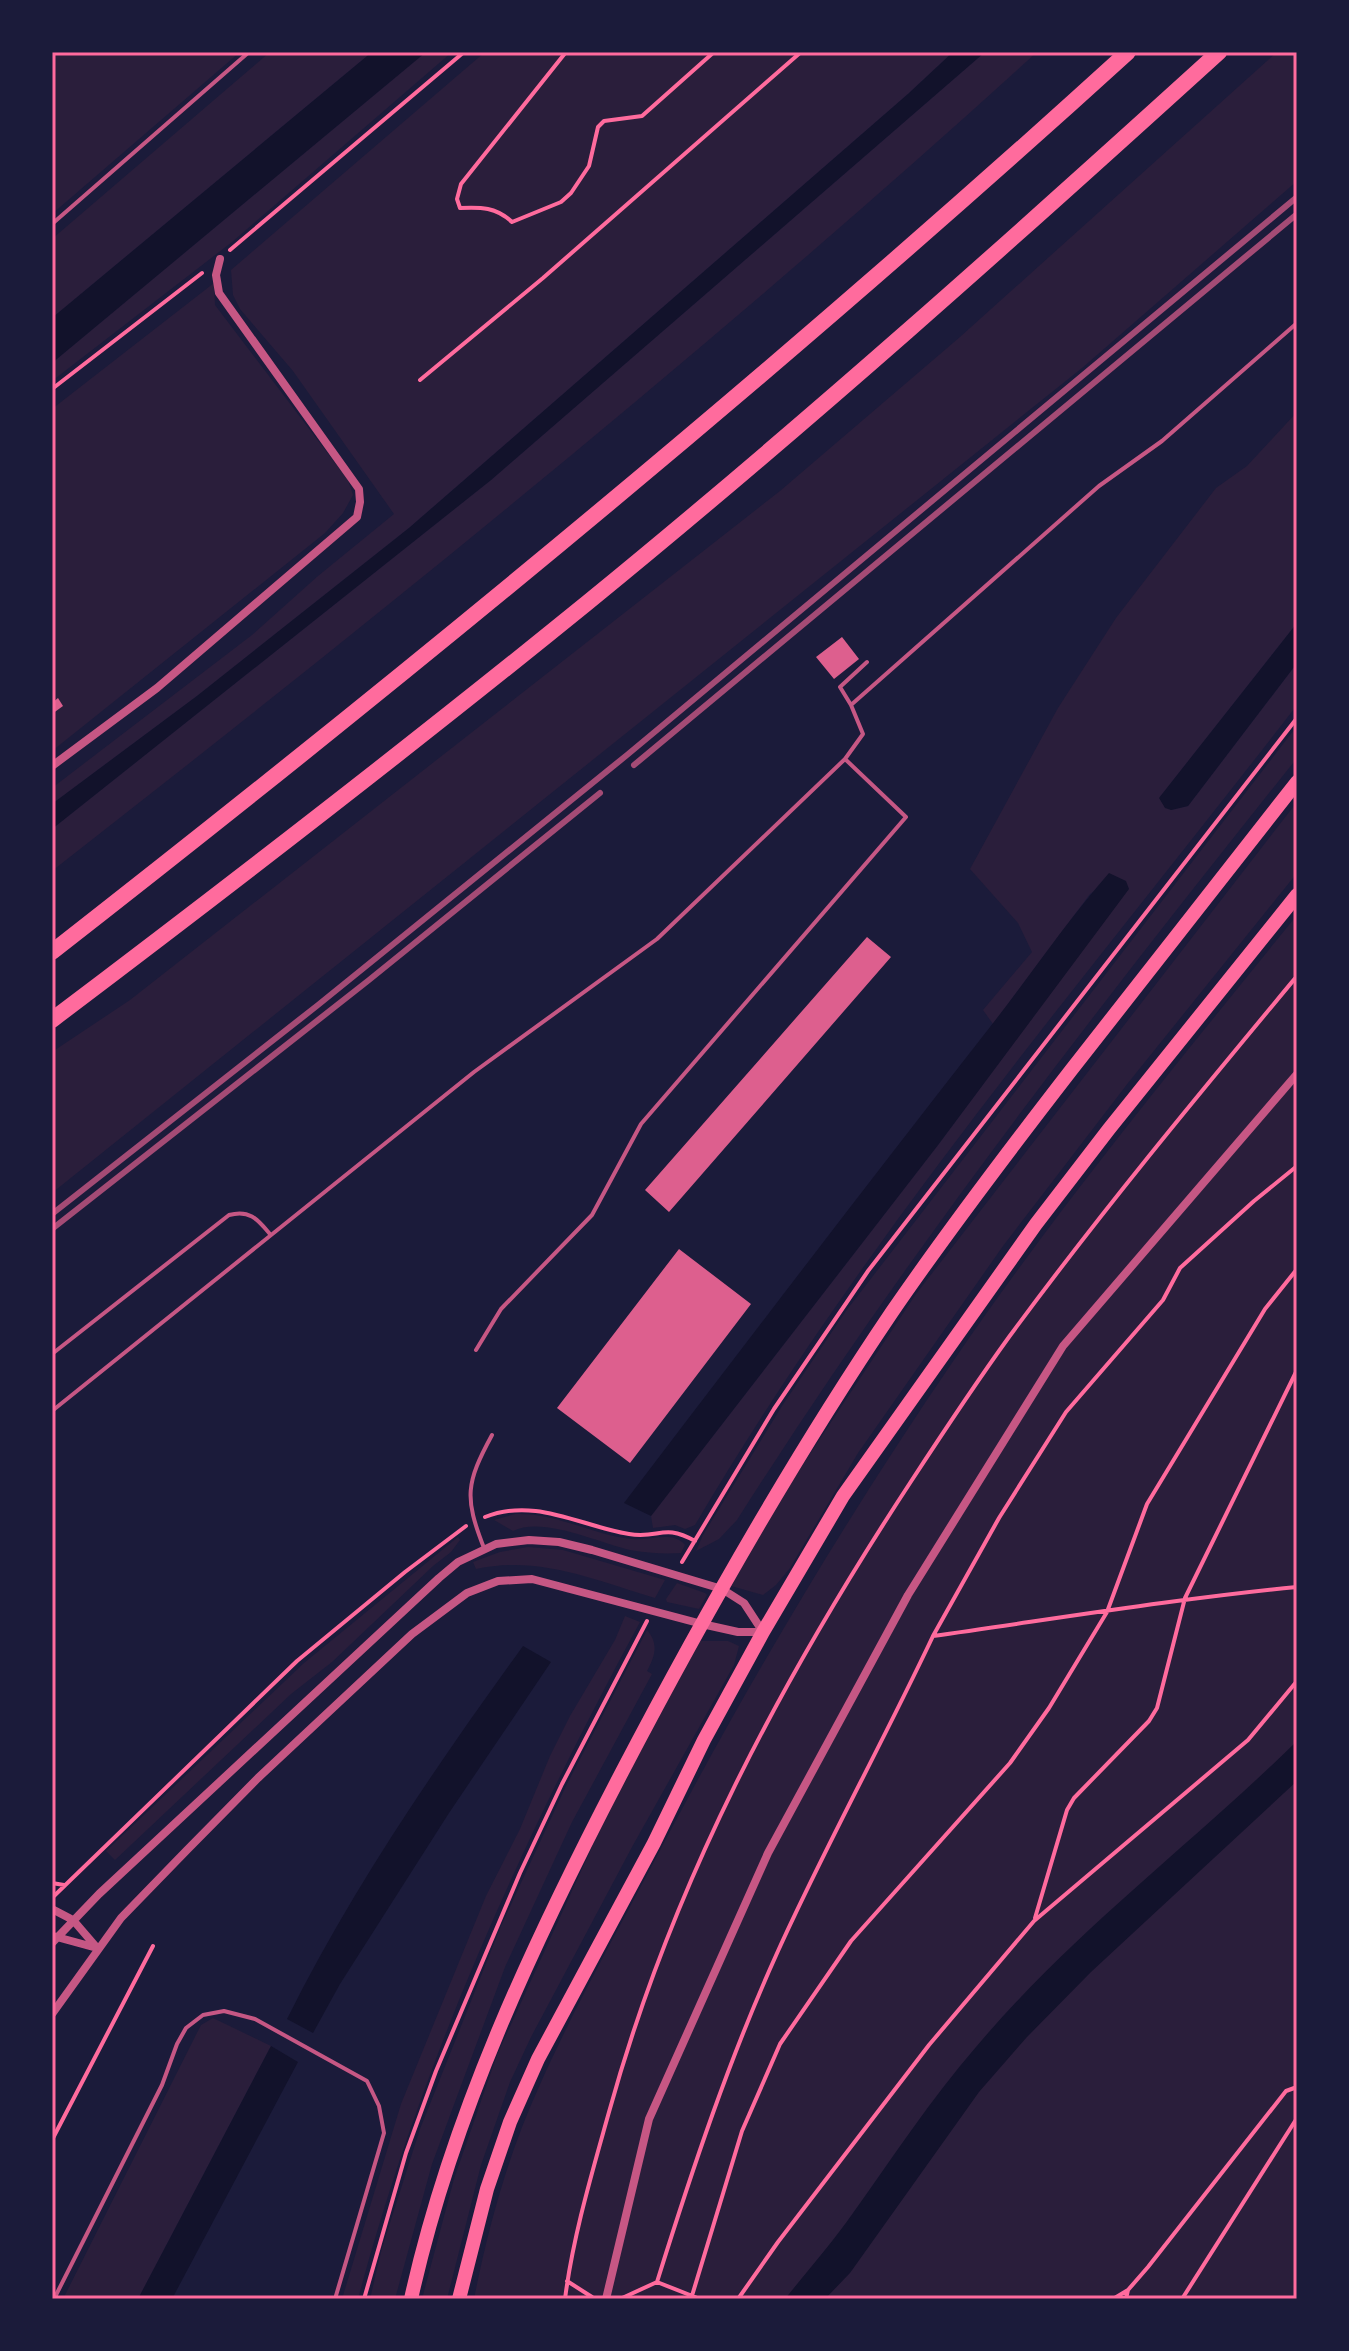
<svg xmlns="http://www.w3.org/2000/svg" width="1349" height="2351" viewBox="0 0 1349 2351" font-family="'IBM Plex Serif',serif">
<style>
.green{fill:#2a1e3b}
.water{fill:#12122b}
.building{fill:#dd5f8e}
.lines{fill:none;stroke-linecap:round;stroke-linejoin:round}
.path{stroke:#ff6b9d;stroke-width:4}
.service{stroke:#c65784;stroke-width:4}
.minor{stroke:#c65784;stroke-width:8}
.trunk{stroke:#ff6b9d;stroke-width:14}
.motorway{stroke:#ff6b9d;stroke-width:16}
.rail{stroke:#a44b75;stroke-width:6}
.neatline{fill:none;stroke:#ff6b9d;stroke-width:3}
</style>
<rect width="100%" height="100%" fill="#1b1b3a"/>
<path class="green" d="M52 52H240L52 214Z
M270 52H372L52 318V239Z
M426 52H452L232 242 52 381V363Z
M485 52H953L908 94 409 528 197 696 52 804V788L252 635 318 576 394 514 293 371 240 309 233 295 231 270Z
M985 52H1037C722 339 389 608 52 871V829L491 480Z
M1277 52H1297V181L1082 368 52 1193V1052L130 1000 780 491 960 337Z
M214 283 215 305 348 480 353 495 343 513 325 533 52 751V409Z
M1297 412V623L1160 797 1171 810 1188 806 1297 663V705C1090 973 867 1232 695 1525L685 1529 675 1525 653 1528 651 1516 938 1145 1128 889 1094 891 1090 894 993 1024 983 1010 1032 952 1018 923 970 869 1058 708 1116 618 1216 488 1247 466Z
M1297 726V758C1100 1005 906 1253 737 1520L719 1539 696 1551 703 1535 782 1406 846 1311Z
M1297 802V873L1128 1083 1003 1246 858 1453 790 1568 776 1585 763 1595 731 1586 772 1511 916 1294Z
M1297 915V2299H474C488 2228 508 2155 538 2089 571 2014 611 1943 649 1871 741 1695 842 1524 954 1360 1059 1206 1179 1061 1297 915Z
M515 1514C556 1512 591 1535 632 1539 649 1541 673 1530 685 1545L681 1553C664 1554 647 1553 630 1550 599 1543 543 1516 513 1531L494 1520Z
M458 1537 460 1540 451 1552 433 1566 332 1662 291 1694 115 1860 106 1851 304 1663Z
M528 1547 563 1550 665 1580 655 1598C595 1580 539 1555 476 1569L473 1562 500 1552Z
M677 1583 705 1593 707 1595 699 1609 667 1602 666 1599Z
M625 1616 640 1622C524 1836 421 2062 358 2299H342L401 2104 486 1896 520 1829 550 1756 570 1716 615 1640Z
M647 1630C659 1644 655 1656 647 1671L652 1674 572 1822 505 1967 432 2164 395 2299H370L382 2248 420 2129 501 1926 566 1786Z
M697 1641H728L739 1646 734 1665 632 1847 531 2037 510 2082 481 2165 447 2299H422L454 2179 497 2055 624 1777Z
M213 2018 271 2046 138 2299H63L201 2025Z"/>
<path class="water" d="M372 52H426L52 363V318Z
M953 52H985L491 480 52 829V804L197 696 409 528 908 94Z
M1297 623V663L1188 806 1171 810 1165 808 1159 798Z
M1109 873 1126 881 1129 889 938 1145 651 1516 624 1503C746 1343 867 1184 990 1027 1030 976 1066 922 1109 873Z
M523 1646 551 1662 449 1813 340 1984 313 2033 287 2019C352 1888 437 1765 523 1646Z
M1297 1741V1781L1091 1972 1027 2037 979 2092 850 2273 825 2299H785C808 2270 832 2243 853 2213 893 2157 931 2099 976 2047 1072 1933 1192 1844 1297 1741Z
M271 2046 298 2062 172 2299H138Z"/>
<path class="building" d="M842 637 859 659 834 679 816 657Z
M58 698 63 706 52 714V703Z
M867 937 891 957 669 1212 645 1190Z
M679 1249 751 1304 630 1463 557 1408Z"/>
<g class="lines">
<path class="path" d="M566 52 461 184 457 199 460 208C481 207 496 207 512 222L561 202 571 193 589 166 598 127 604 121 642 116 714 52
M230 250 464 52
M420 380 543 278 801 52
M52 389 202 273
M485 1517C535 1497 580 1526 629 1534 660 1539 663 1523 695 1541
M682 1562 774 1409 868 1271 1297 718
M933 1636 999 1518 1066 1412 1163 1300 1180 1268 1254 1201 1297 1166
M52 1883 64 1885
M54 1896 297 1661 405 1572 466 1526
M1035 1918 1067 1810 1074 1798 1149 1721 1157 1708 1185 1598 1297 1370
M52 2140 153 1946
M567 2281 592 2297
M364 2299 406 2153 436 2071 520 1873 562 1784 647 1621
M565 2299C573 2236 592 2173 609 2112 672 1884 781 1680 910 1483 942 1434 975 1384 1009 1337 1100 1213 1199 1094 1297 976
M620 2299 657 2282
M691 2299 742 2131 780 2044 851 1941 1010 1763 1049 1708 1107 1612 1147 1504 1265 1309 1297 1269
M700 2299 657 2282C692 2170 729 2059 778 1951 826 1845 883 1742 933 1636 1054 1619 1175 1599 1297 1587
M738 2299 778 2242 929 2045 1034 1921 1248 1740 1297 1681
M1113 2299 1128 2290 1148 2267 1286 2091 1297 2087
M1126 2299 1128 2290
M1182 2299 1297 2118"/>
<path class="service" d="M52 224 249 52
M851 705 840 687 867 662
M476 1350 501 1309 592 1215 641 1124 906 817 845 759
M52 1354 229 1215C250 1209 258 1220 270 1234
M52 1411 474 1072 657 939 845 759 863 734 851 705 1099 486 1162 441 1297 323
M484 1548C464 1497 466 1483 492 1435
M54 2299 162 2085 177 2044 186 2028 203 2015 224 2011 255 2019 367 2081 379 2106 384 2133 335 2299"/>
<path class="minor" d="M52 766 157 688 357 517 360 502 359 489 219 293 216 275 220 259
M52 1909 73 1920 98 1949
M53 1936 97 1948
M52 1943 99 1894 439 1578 458 1562 496 1544 529 1540 559 1542 592 1550 722 1589 744 1603 763 1632H738L702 1624 532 1579 498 1581 467 1593 412 1634 258 1778 187 1850 121 1918 52 2014
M606 2299 649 2119 768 1853 908 1595 1063 1346 1297 1074"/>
<path class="trunk" d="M411 2299C452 2114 535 1939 622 1772 704 1615 792 1460 892 1312 949 1229 1010 1149 1072 1069 1147 973 1222 878 1297 782
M459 2299 487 2189 510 2122 538 2059 654 1843 704 1740 763 1632 843 1496 1036 1224 1109 1129 1297 895"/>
<path class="motorway" d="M52 952C421 664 782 367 1128 52
M52 1020C232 884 411 746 587 603 804 426 1012 240 1219 52"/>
<path class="rail" d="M634 765 1297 214
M52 1214 318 1005 627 755 1297 197
M52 1229 369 980 600 793"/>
</g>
<rect width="1349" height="2351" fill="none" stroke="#1b1b3a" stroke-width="108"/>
<rect x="54" y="54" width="1241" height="2243" class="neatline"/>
</svg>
